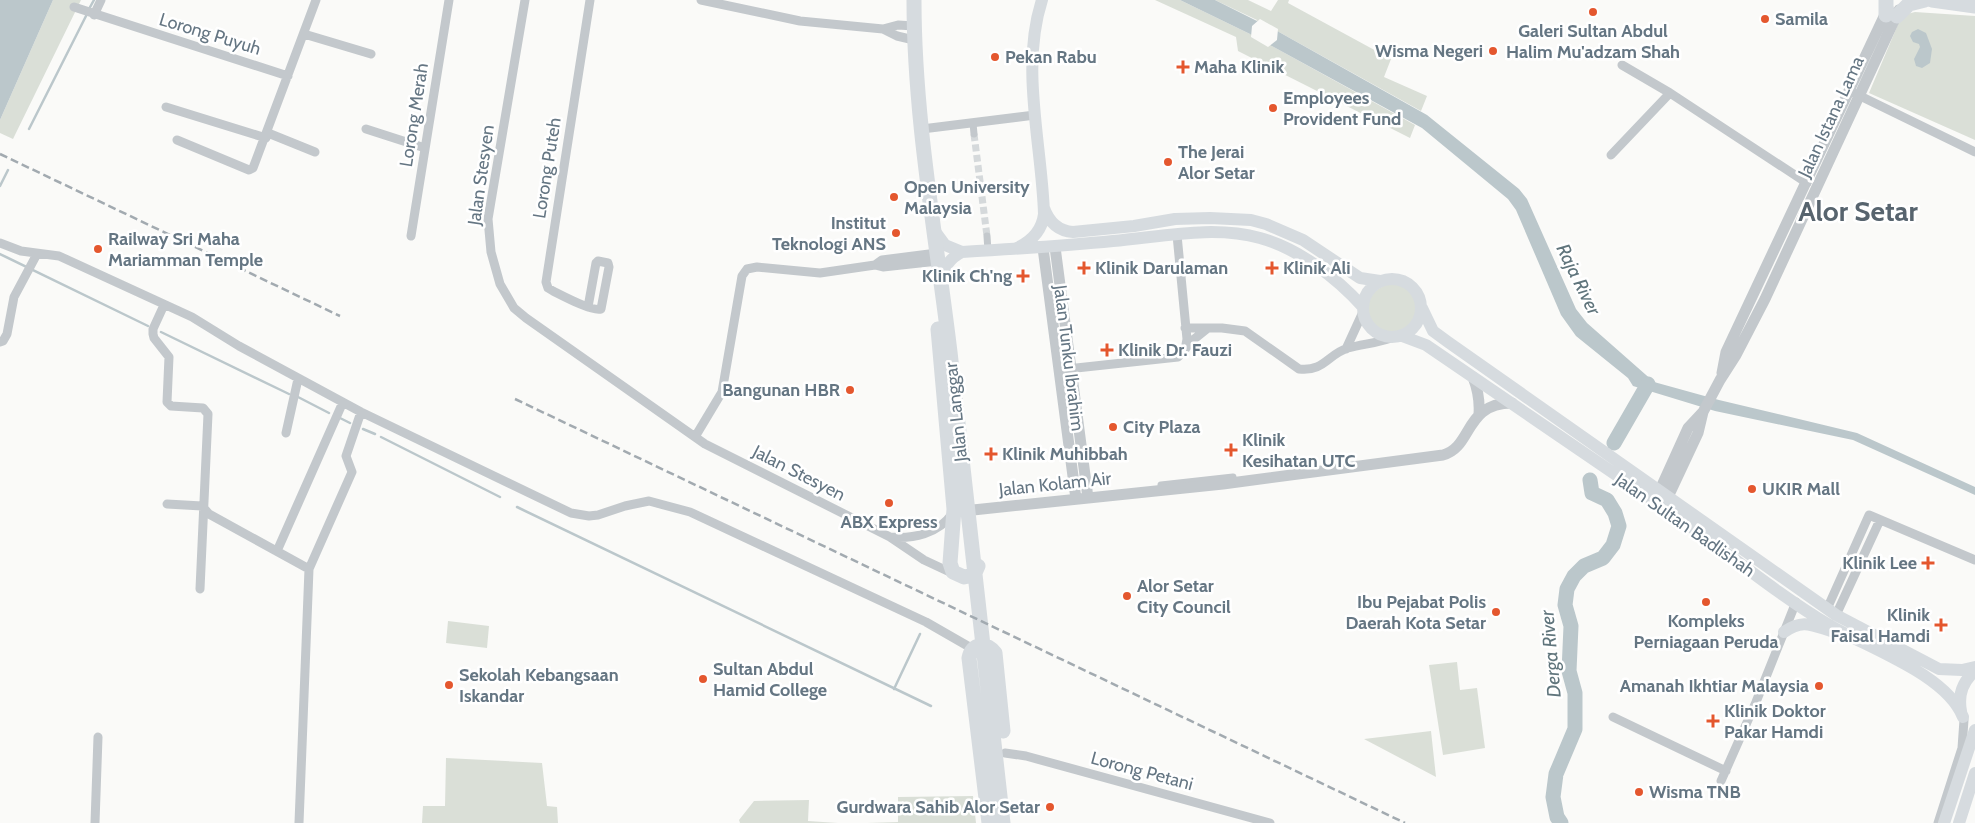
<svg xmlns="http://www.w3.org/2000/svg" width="1975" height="823" viewBox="0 0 1975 823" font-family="Cabin,sans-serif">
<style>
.green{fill:#dadfd7}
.water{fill:#bbc7cb}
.pier{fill:#fafaf8}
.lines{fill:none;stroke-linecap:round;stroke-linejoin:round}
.stream{stroke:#bbc7cb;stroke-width:2.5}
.river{stroke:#bbc7cb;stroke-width:15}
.pedestrian-tunnel{stroke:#d5d9db;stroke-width:7;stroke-dasharray:7 3.5;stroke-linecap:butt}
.pedestrian{stroke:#c3c8cc;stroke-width:7}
.minor{stroke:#c3c8cc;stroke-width:9}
.tertiary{stroke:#c3c8cc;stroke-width:11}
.secondary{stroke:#d6dbdf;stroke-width:12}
.primary{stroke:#d6dbdf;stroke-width:15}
.rail{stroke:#a2aab0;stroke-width:2.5;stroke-dasharray:8 4;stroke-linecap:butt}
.poi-dot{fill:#e4572e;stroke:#fff;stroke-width:2}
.labels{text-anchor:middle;stroke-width:5;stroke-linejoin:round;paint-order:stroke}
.poi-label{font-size:18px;font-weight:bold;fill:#657683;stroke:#fff;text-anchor:start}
.street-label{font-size:18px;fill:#657683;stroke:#fff}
.water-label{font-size:19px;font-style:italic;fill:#60757c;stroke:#fff}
.town-label{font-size:28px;font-weight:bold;fill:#57646e;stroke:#fff}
</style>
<rect width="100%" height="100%" fill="#fafaf8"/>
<path class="green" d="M53 0H81L13 139 0 133V120Z
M1155 0H1180L1250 34 1257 20 1215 0H1248L1271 11 1278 0H1289L1288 3 1391 59 1384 77 1427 96 1421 111 1279 32 1272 46 1415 125 1410 138 1238 51 1236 37Z
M1915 12 1975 16V140L1869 93 1899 22 1907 14Z
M1368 309a25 25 0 1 1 50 0a25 25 0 1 1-50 0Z
M448 621 489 626 487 648 446 643Z
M1457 662 1460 690 1477 688 1485 748 1443 755 1429 665Z
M1431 731 1436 777 1364 739Z
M446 758 542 763 547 806 557 807 558 823H422L423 806H445Z
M973 796 976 823H867L898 822V797Z
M809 800 808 821 838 823H740L739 820 754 801Z"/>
<path class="water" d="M0 0H53L0 120Z
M1180 0H1215L1279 32 1427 115 1519 189 1527 199 1576 309 1587 323 1654 382 1719 400 1857 433 1975 487V495L1853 440 1715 411 1633 386 1628 378 1576 336 1561 315 1516 210 1508 199 1422 128 1250 34Z
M1918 29 1926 33 1932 49 1930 63 1922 68 1916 66 1914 59 1920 47 1919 44 1913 42 1910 36 1912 32Z"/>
<path class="pier" d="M1260 19 1278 29 1277 40 1268 47 1251 37 1252 26Z"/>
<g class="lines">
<path class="stream" d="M89 9 94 0
M29 129 87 14
M0 186 8 170
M0 254 148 326
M161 332 289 394
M298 397 329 413
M338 417 350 423
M363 429 375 434
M381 437 500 497
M517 507 931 706
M894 689 920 634"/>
<path class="river" d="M1614 443 1648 384
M1561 823 1557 817 1553 797 1556 774 1575 729V693L1569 671 1571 626 1565 605 1567 589 1574 576 1584 566 1603 558 1613 545 1619 526 1615 513 1607 500 1592 493 1590 480"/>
<path class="pedestrian-tunnel" d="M974 134 987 236"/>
<path class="pedestrian" d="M973 123 974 134
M987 236 988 251
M1161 485 1233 477"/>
<path class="minor" d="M525 0 488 219 491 252 500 284 514 308 526 318 705 444 890 537 924 560 954 574
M701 0 800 21 883 29 898 25 914 26
M74 7 288 76
M94 15 101 0
M883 29 897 36 914 40
M304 34 371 54
M1622 65 1670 93 1807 183
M1854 93 1975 152
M166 107 266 138
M366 129 425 148
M922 129 1035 115
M268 133 315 152
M177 140 249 170 253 168 316 0
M1611 155 1670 93
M1177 235 1187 339 1185 350
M411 236 449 0
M0 243 21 251 59 256 192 317 239 346 361 412 571 513 589 516 598 515 625 506 649 501 690 512 926 622 973 649
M875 265 883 267 938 261
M164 305 153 329V334L154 338 169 357 167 402 171 406 203 408 208 414 200 589
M588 307 596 263 598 261 608 263 609 267 601 309C593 312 563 296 553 291L548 288 546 282 590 0
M1185 328H1222L1245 331 1299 369C1324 372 1328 354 1348 348 1363 344 1377 343 1391 338
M0 342 3 341 7 334 14 297 37 254
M1346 349 1363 312
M1067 369 1178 357 1193 340 1208 328
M286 433 298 379
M695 437 722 392 742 276 747 269 757 267 820 273 875 265 882 260 937 253
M167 504 202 506
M202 506 209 514 309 569
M890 537C913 539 938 534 952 514
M277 551 343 402
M1827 609 1869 515 1975 560
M1836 615 1880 520
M1613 717 1726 771
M1005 753 1026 756 1270 823
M1721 781 1756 702 1796 602
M95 823 98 737
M299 823 309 569 352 472 346 456 361 412
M1938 823 1962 748 1964 720"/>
<path class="tertiary" d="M1055 247 1088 498
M1043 248 1076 499
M1722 373 1726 352 1888 8
M1473 377C1478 390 1480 400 1479 414
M1659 492 1688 428 1702 413
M1668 497 1698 433 1703 412 1720 380 1736 355 1765 299 1899 10
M973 510 1223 484 1443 455C1473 447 1464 403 1512 403"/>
<path class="secondary" d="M1044 208C1049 222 1058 231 1073 232L1134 226 1175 219 1210 218 1251 220 1266 224 1303 240 1360 278 1380 281
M934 230 945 245 962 252
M1017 248C1032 241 1042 231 1044 214 1042 145 1020 68 1042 0
M1363 308a29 29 0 1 1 58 0a29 29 0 1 1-58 0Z
M941 281C943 268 950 258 962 252 1013 249 1063 246 1113 241 1161 237 1213 225 1260 238 1299 249 1336 277 1363 307
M1422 308 1433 331 1448 342 1836 615 1939 669 1962 670 1975 667
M1402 336 1426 345C1506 399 1586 455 1666 509 1721 547 1772 591 1829 625 1868 648 1946 674 1963 717
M1784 632C1803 619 1811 625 1831 631
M1961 711C1958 695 1963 681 1975 671
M1944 823 1975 730
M1959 823 1975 773"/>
<path class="primary" d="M914 0C914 118 936 235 950 352 968 509 985 666 1003 823
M1886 0V15
M1932 0 1975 6
M1897 16 1909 4 1925 0
M938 329 954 509 950 563 953 572 964 577 974 575 978 566
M989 823 969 658C972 643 986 642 995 653L1003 731"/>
<path class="rail" d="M0 154 340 316
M515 399 1405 823"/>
</g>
<g class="poi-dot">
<circle cx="1593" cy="12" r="5"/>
<circle cx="1765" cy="19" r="5"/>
<circle cx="1493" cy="51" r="5"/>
<circle cx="995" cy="57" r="5"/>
<path d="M1180.5 59.5h5v5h5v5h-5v5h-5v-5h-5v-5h5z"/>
<circle cx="1273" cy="108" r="5"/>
<circle cx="1168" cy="162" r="5"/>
<circle cx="894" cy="197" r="5"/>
<circle cx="896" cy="233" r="5"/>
<circle cx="98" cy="249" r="5"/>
<path d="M1081.5 260.5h5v5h5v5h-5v5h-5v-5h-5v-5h5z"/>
<path d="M1269.5 260.5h5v5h5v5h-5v5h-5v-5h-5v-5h5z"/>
<path d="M1020.5 268.5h5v5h5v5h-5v5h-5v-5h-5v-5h5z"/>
<path d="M1104.5 342.5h5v5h5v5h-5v5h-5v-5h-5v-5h5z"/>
<circle cx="850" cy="390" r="5"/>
<circle cx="1113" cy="427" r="5"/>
<path d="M1228.5 442.5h5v5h5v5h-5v5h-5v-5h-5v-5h5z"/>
<path d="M988.5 446.5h5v5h5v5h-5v5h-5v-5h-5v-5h5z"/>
<circle cx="1752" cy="489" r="5"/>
<circle cx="889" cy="503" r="5"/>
<path d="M1925.5 555.5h5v5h5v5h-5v5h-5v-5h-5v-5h5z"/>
<circle cx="1127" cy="596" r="5"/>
<circle cx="1706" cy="602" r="5"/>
<circle cx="1496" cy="612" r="5"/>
<path d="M1938.5 617.5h5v5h5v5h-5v5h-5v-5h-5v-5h5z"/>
<circle cx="703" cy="679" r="5"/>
<circle cx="449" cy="685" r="5"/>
<circle cx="1819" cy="686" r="5"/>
<path d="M1710.5 713.5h5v5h5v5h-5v5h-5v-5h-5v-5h5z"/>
<circle cx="1639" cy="792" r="5"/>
<circle cx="1050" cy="807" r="5"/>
</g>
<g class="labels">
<g class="poi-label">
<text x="1775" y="25">Samila</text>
<text x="1593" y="37" text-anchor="middle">Galeri Sultan Abdul<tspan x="1593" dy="21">Halim Mu'adzam Shah</tspan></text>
<text x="1483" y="57" text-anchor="end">Wisma Negeri</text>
<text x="1005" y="63">Pekan Rabu</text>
<text x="1194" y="73">Maha Klinik</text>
<text x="1283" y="104">Employees<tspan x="1283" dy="21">Provident Fund</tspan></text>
<text x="1178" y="158">The Jerai<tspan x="1178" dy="21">Alor Setar</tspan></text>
<text x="904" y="193">Open University<tspan x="904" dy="21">Malaysia</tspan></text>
<text x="886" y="229" text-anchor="end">Institut<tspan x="886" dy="21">Teknologi ANS</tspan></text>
<text x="108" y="245">Railway Sri Maha<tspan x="108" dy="21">Mariamman Temple</tspan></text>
<text x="1095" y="274">Klinik Darulaman</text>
<text x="1283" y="274">Klinik Ali</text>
<text x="1012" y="282" text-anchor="end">Klinik Ch'ng</text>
<text x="1118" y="356">Klinik Dr. Fauzi</text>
<text x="840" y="396" text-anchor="end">Bangunan HBR</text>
<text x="1123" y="433">City Plaza</text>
<text x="1242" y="446">Klinik<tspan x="1242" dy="21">Kesihatan UTC</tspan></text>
<text x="1002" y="460">Klinik Muhibbah</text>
<text x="1762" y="495">UKIR Mall</text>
<text x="889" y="528" text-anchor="middle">ABX Express</text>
<text x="1917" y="569" text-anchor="end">Klinik Lee</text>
<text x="1137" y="592">Alor Setar<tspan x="1137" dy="21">City Council</tspan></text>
<text x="1486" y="608" text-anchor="end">Ibu Pejabat Polis<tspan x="1486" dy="21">Daerah Kota Setar</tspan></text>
<text x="1930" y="621" text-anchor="end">Klinik<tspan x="1930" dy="21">Faisal Hamdi</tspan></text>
<text x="1706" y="627" text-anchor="middle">Kompleks<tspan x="1706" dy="21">Perniagaan Peruda</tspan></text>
<text x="713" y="675">Sultan Abdul<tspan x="713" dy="21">Hamid College</tspan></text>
<text x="459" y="681">Sekolah Kebangsaan<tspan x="459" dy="21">Iskandar</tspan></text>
<text x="1809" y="692" text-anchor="end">Amanah Ikhtiar Malaysia</text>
<text x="1724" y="717">Klinik Doktor<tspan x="1724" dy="21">Pakar Hamdi</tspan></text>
<text x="1649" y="798">Wisma TNB</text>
<text x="1040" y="813" text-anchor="end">Gurdwara Sahib Alor Setar</text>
</g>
<g class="street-label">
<text transform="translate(210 34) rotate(17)" y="6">Lorong Puyuh</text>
<text transform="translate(414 115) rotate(-81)" y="6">Lorong Merah</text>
<text transform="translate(1831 117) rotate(-65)" y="6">Jalan Istana Lama</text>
<text transform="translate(547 168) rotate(-81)" y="6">Lorong Puteh</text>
<text transform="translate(481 175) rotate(-82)" y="6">Jalan Stesyen</text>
<text transform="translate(1069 358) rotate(83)" y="6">Jalan Tunku Ibrahim</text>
<text transform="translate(956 412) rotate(-96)" y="6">Jalan Langgar</text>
<text transform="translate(799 473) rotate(27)" y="6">Jalan Stesyen</text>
<text transform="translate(1055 484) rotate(-6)" y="6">Jalan Kolam Air</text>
<text transform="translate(1685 525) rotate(35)" y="6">Jalan Sultan Badlishah</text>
<text transform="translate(1142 771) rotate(15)" y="6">Lorong Petani</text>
</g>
<g class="water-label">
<text transform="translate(1579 279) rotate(64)" y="7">Raja River</text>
<text transform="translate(1550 654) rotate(-95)" y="7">Derga River</text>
</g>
<g class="town-label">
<text x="1858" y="221">Alor Setar</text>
</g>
</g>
</svg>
